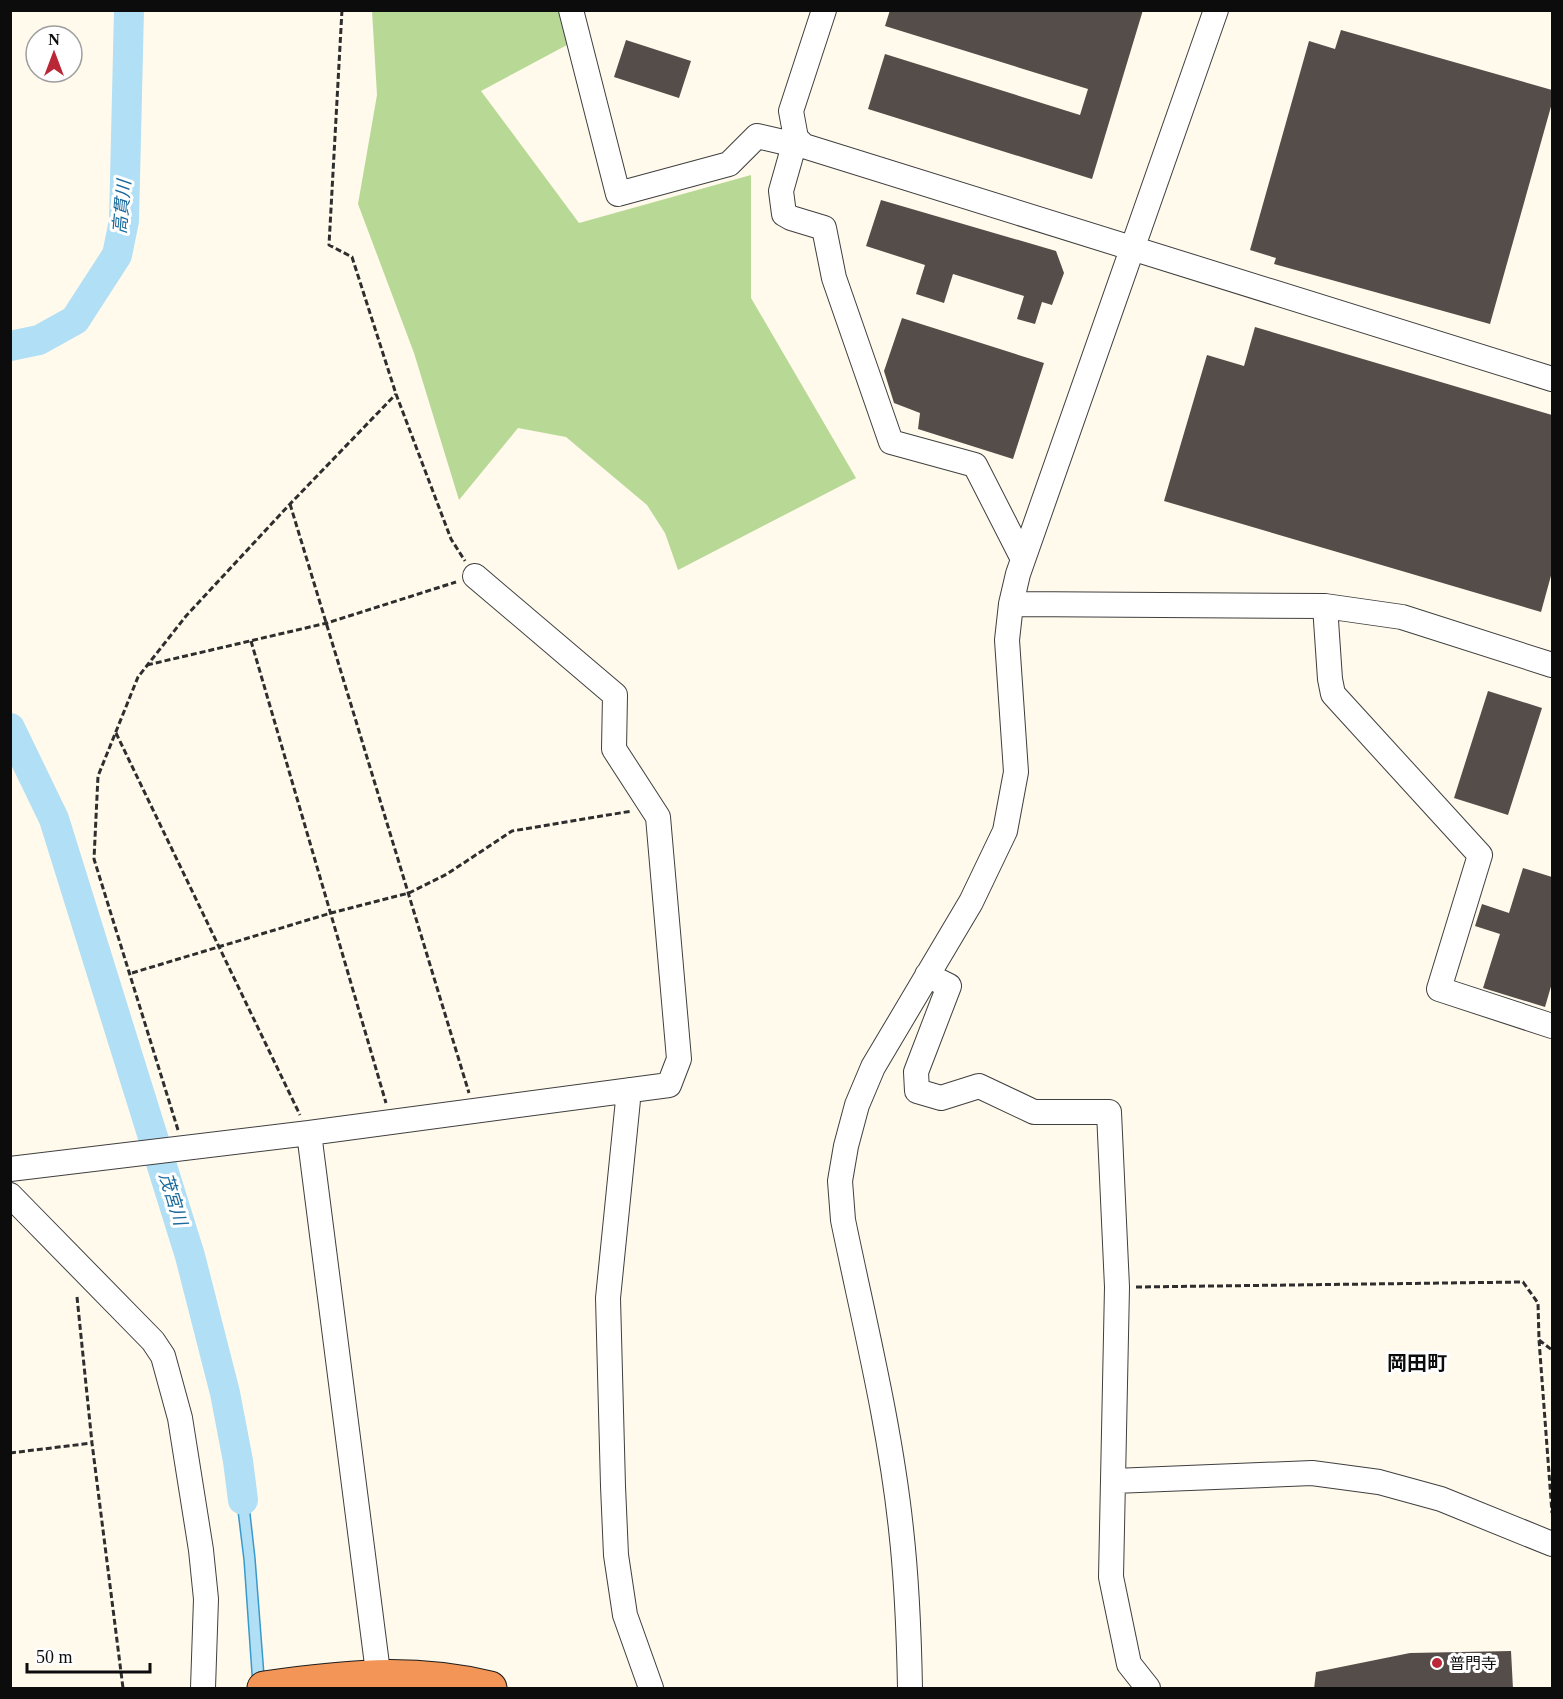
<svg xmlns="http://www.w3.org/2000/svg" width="1563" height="1699" viewBox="0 0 1563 1699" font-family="'Times New Roman','Noto Sans JP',serif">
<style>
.forest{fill:#b8d896}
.water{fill:#b1dff5;stroke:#3a99cb;stroke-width:1.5}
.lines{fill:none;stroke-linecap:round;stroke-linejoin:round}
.river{stroke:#b1dff5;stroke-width:30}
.building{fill:#554d49}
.minor-casing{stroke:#3f3f3f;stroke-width:26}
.highway-casing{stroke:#1d1d1d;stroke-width:35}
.path{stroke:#2e2e2e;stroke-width:3;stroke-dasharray:6 3;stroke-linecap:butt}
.minor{stroke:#fff;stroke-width:24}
.highway{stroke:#f29556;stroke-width:33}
.poi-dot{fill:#ba2736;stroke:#fff;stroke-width:2}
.labels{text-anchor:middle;stroke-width:6;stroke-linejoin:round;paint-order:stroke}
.poi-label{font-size:16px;fill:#0c0c0c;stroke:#fff;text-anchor:start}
.water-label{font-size:18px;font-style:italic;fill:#18699c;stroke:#fff}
.quarter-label{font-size:20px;font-weight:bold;fill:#0c0c0c;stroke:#fff}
</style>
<rect width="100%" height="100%" fill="#fffaec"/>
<path class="forest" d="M372 11H559L567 45 481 91 579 223 751 175V298L856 478 678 570 665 533 647 505 566 437 518 428 459 500 414 353 358 204 377 95Z"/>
<path class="water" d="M244 1460 255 1558 265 1688H253L244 1560 232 1462Z"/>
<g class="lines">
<path class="river" d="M10 346 39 340 75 320 117 255 124 221 129 10
M10 728 54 819 190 1256 225 1393 238 1461 243 1500"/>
</g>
<path class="building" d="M890 10H1143L1092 179 868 109 885 54 1080 115 1088 89 885 26Z
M1341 30 1552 90V103L1490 324 1274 264 1276 258 1250 250 1309 41 1335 49Z
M626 40 691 61 679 98 614 77Z
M881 200 1056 251 1064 273 1052 305 1042 302 1035 324 1017 319 1024 296 953 274 944 303 916 294 925 265 866 246Z
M902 318 1044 363 1013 459 918 429 920 413 894 403 884 371Z
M1255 327 1552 415V572L1541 612 1164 501 1207 355 1244 366Z
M1488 691 1542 708 1508 815 1454 798Z
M1523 868 1552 877V983L1545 1007 1483 988 1500 934 1475 926 1482 904 1509 913Z
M1511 1651 1513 1689H1314L1316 1672 1410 1653Z"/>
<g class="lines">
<g class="minor-casing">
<path id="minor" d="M571 10 618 194 729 164 757 136 783 142 796 138
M824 10 791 111 796 138 781 191 784 214 791 218 824 228 834 278 891 442 975 465 1023 559
M796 138 804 146 1552 379
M1011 604 1325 606 1402 617 1552 665
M1325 606 1330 679 1333 694 1480 855 1439 989 1552 1026
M927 975 949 986 916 1072 917 1091 941 1098 979 1086 1034 1112H1109L1117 1287 1111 1577 1129 1664 1148 1688
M629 1090 608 1298 613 1486 616 1555 625 1615 651 1688
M309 1133 380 1688
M10 1169 309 1133 669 1085 679 1059 658 817 614 749 615 695 475 576
M10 1195 153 1341 163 1356 180 1418 201 1550 206 1599 203 1688
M1114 1481 1312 1473 1379 1482 1441 1499 1552 1544
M910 1688C909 1635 907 1582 901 1529 890 1425 864 1322 843 1220L840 1181 846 1146 857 1105 873 1067 971 902 1005 831 1016 772 1007 640 1011 604 1018 574 1216 10"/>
</g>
<g class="highway-casing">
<path id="highway" d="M264 1688C343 1677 411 1669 490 1688"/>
</g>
<path class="path" d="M342 10 329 245 352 257 396 394 451 539 465 561
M290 504 469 1093
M251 641 386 1103
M147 665 327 623 456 582
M116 733 300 1115
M132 973 331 913 409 893 447 874 512 831 632 811
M178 1130 94 859 98 776 138 677 186 616 290 504 396 394
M1136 1287 1523 1282 1538 1303 1539 1340 1552 1513
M77 1297 92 1443 123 1688
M1539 1340 1552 1350
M10 1453 92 1443"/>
<use href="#minor" class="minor"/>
<use href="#highway" class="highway"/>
</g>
<circle class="poi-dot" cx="1437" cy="1663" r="6"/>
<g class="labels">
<g class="poi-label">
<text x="1449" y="1669">普門寺</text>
</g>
<g class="water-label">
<text transform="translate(122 207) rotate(-85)" y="6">高貫川</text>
<text transform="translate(173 1199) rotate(73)" y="6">茂宮川</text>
</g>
<g class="quarter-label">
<text x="1417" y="1370">岡田町</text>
</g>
</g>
<rect width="1563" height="1699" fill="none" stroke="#0c0c0c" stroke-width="24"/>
<g transform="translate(54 54)"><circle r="28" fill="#ffffff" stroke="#9e9e9e" stroke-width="1.5"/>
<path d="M0-4.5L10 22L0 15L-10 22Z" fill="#ba2736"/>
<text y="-9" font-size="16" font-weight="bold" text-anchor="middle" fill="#0c0c0c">N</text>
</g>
<path d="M27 1663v9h123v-9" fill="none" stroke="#0c0c0c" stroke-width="3"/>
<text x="36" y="1663" font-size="18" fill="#0c0c0c" stroke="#ffffff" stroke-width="4.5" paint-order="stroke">50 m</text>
</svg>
